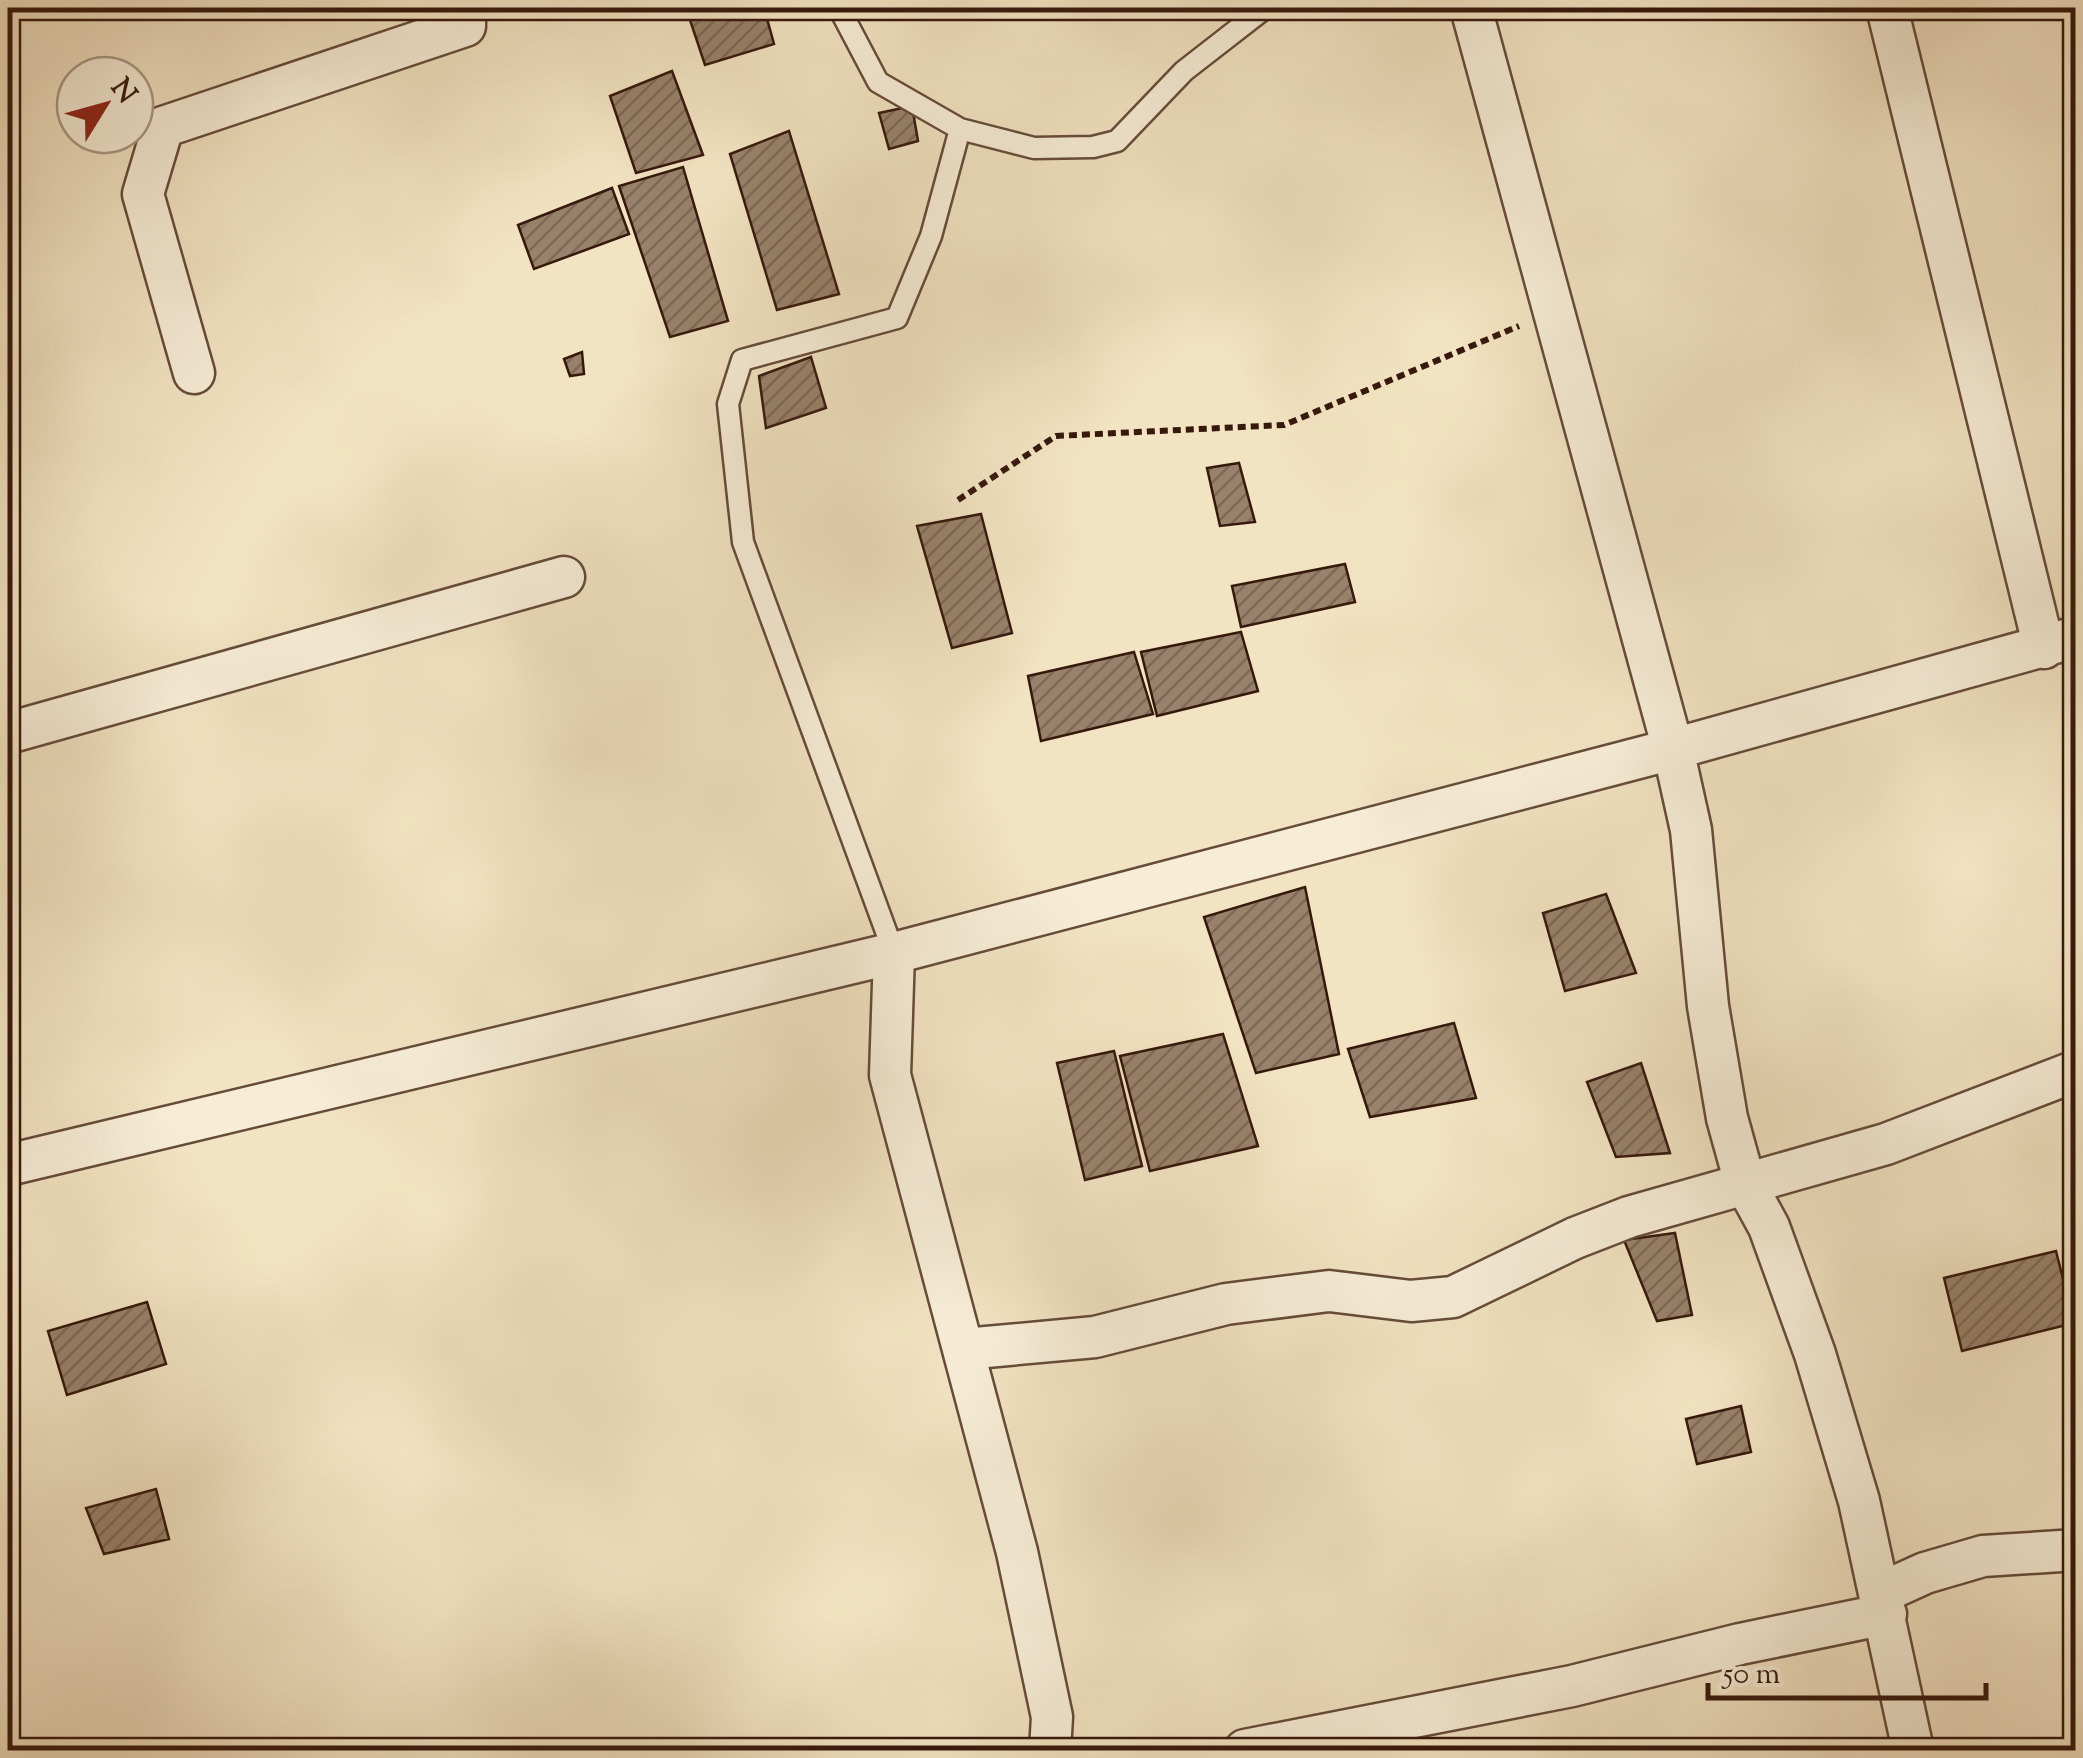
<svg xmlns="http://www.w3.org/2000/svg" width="2083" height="1758" viewBox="0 0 2083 1758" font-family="'Sorts Mill Goudy',serif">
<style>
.building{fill:url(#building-hatch);stroke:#37180d;stroke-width:2.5}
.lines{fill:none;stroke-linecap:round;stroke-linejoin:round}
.lane-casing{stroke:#664b3a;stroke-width:25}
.street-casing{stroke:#664b3a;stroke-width:45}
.path{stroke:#37180d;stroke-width:6;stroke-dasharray:8 5;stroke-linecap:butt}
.lane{stroke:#f7edd7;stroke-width:20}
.street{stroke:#f7edd7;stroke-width:40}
</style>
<defs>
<pattern id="building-hatch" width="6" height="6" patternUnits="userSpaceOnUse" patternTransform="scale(2.5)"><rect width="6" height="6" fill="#98826b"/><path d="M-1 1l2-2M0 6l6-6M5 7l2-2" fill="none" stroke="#7d6956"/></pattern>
</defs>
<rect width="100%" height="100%" fill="#f2e3c2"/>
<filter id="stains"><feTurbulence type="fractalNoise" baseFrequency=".002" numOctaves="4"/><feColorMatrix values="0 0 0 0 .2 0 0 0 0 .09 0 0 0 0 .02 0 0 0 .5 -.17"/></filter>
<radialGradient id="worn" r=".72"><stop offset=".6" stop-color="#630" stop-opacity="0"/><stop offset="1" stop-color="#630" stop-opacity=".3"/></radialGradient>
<path class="building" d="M686 8H764L774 44 705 65Z
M672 71 703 155 636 173 610 96Z
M912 106 918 141 889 149 879 113Z
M789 131 839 294 777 310 730 154Z
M683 167 728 321 670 337 619 186Z
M612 188 629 234 534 269 518 225Z
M582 352 584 374 570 376 564 359Z
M811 357 826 408 766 428 759 376Z
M1239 463 1255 522 1220 526 1207 468Z
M981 514 1012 633 952 648 917 526Z
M1345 564 1355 602 1241 627 1232 586Z
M1241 632 1258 691 1157 716 1141 652Z
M1134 652 1153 714 1041 741 1028 676Z
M1305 887 1339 1054 1256 1073 1204 917Z
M1606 894 1636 973 1565 991 1543 913Z
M1454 1023 1476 1098 1370 1117 1348 1049Z
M1223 1034 1258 1146 1150 1171 1120 1056Z
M1114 1051 1142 1166 1085 1180 1057 1063Z
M1641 1063 1670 1153 1616 1157 1587 1082Z
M1675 1233 1692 1315 1657 1321 1624 1240Z
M2056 1251 2074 1323 1962 1351 1944 1278Z
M147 1302 166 1364 67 1395 48 1331Z
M1741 1406 1751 1452 1697 1464 1686 1419Z
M156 1489 169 1539 104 1554 86 1508Z"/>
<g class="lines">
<g class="lane-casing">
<path id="lane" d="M839 8 878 82 960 129 1034 148 1093 147 1117 141 1184 71 1265 8
M894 953 743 542 728 404 742 360 897 318 931 236 960 129"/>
</g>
<g class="street-casing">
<path id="street" d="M1471 8 1673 749 1691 830 1708 1006 1727 1118 1745 1183 1769 1227 1815 1354 1859 1501 1913 1750
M1887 8 2044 648
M194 373 143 194 163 127 465 26V8
M8 733 564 577
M894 953 890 1075 1017 1552 1052 1717 1050 1750
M8 1165 894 953 1673 749 2076 637
M964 1349 1095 1337 1226 1304 1329 1291 1411 1301 1453 1297 1575 1238 1629 1217 1886 1144 2076 1071
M1881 1593 1925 1573 1983 1556 2076 1550
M1245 1750 1572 1686 1740 1644 1886 1614"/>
</g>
<path class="path" d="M958 500 1056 436 1284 425 1519 326"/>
<use href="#lane" class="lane"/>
<use href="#street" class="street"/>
</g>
<rect width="2083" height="1758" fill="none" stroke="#f2e3c2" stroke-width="40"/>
<rect x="10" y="10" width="2063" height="1738" fill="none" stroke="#37180d" stroke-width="5"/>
<rect x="20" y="20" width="2043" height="1718" fill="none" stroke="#37180d" stroke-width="2.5"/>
<g transform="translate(105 105) rotate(53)"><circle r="48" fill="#f7edd7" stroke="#aa9886" stroke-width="2.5"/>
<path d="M0-8L18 38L0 25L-18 38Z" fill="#8f2418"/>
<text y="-15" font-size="28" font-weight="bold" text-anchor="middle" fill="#37180d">N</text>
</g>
<path d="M1708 1683v15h278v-15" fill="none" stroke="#37180d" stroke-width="5"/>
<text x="1723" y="1683" font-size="30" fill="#37180d" stroke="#f7edd7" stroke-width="8" paint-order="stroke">50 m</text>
<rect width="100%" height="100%" filter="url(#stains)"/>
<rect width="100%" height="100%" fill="url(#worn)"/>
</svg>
